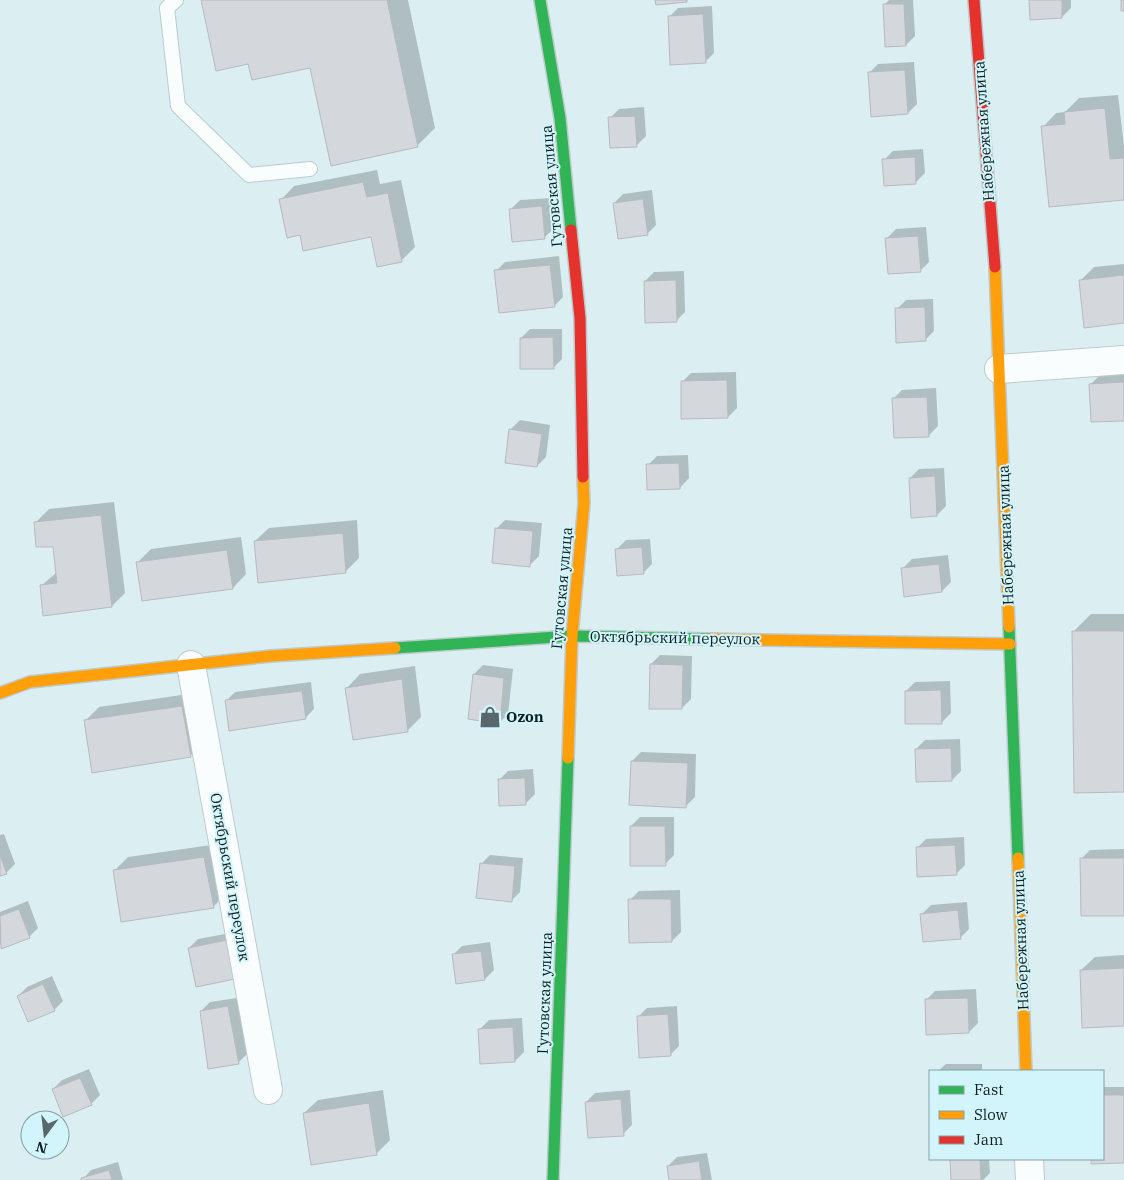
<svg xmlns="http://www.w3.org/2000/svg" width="1124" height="1180" viewBox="0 0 1124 1180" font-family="'IBM Plex Serif',serif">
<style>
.shadow{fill:#0003}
.building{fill:#d4d7db;stroke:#b7babe}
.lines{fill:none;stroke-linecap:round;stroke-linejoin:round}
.lane-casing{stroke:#bccbcd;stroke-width:16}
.street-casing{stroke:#bccbcd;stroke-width:30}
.fast-casing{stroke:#bccbcd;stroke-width:14}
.slow-casing{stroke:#bccbcd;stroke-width:14}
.jam-casing{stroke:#bccbcd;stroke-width:14}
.lane{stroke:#fafdfd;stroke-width:14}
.street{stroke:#fafdfd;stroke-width:28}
.fast{stroke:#30b455;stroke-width:11}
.slow{stroke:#ff9f0a;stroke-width:11}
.jam{stroke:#e5322d;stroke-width:11}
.labels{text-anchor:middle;stroke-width:4;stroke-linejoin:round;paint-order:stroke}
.street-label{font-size:15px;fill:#121f21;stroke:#d2f5fb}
.poi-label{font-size:15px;font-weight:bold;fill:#121f21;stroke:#d2f5fb;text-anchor:start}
</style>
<rect width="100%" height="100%" fill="#dbeff2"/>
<path class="shadow" d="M203 0H408L435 128 417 146 311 67 249 63Z
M889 0H913L915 36 906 45 884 5Z
M1030 0H1071V8L1062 17Z
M712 6 714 53 705 62 669 17 678 8Z
M914 62 917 104 908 113 869 73 878 64Z
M1118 95 1124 146V199L1043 127 1056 113 1065 112 1079 98Z
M644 107 646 136 637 145 610 118 619 109Z
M923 149 925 173 916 182 884 160 893 151Z
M377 170 380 184 401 180 415 247 401 261 371 236 281 200 294 186Z
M652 190 656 225 647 234 614 203 623 194Z
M551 198 553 229 544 238 511 209 520 200Z
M926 227 929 262 920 271 887 238 896 229Z
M559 256 563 297 554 306 496 271 505 262Z
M1124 264V322L1080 281 1094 267Z
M684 271 685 312 676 321 645 281 654 272Z
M933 299 934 331 925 340 897 309 906 300Z
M530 329H562V359L553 368 521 338Z
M736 372 737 408 728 417 682 382 691 373Z
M1124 374V419L1091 384 1100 375Z
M936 388 938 426 929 435 893 399 902 390Z
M520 420 550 425 546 457 537 466 506 461 511 429Z
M688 455 689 478 680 488 648 465 657 456Z
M944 468 946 506 937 515 910 478 919 469Z
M114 502 125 593 112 606 41 586 57 572 55 546 35 523 49 509Z
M357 520 359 558 345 572 255 541 269 528Z
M505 520 542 523 539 556 530 565 496 529Z
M241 537 246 574 233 588 137 563 151 549Z
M650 539 652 564 643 573 617 549 626 540Z
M948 555 951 582 942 591 903 568 912 559Z
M1091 614H1124V791L1073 632Z
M660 655 692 656 691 699 682 708 651 664Z
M483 665 513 669 508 714 499 723 474 674Z
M415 666 421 717 407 731 347 688 360 674Z
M950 681 951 713 942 722 906 691 915 682Z
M311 682 314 709 305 718 226 701 235 692Z
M195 693 204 742 190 756 86 720 99 707Z
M960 739 961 771 952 780 916 749 925 740Z
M641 752 696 754 695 797 686 806 632 761Z
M533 769 535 794 526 803 499 780 508 771Z
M640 817H674V855L665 864 631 826Z
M4 834 15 864 6 873 0 875V835Z
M964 837 965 865 956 874 917 848 926 839Z
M218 844 227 893 213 907 115 870 128 857Z
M1124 849V915L1081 859 1090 850Z
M490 855 523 858 520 892 511 901 481 864Z
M680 890 681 932 672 941 630 900 639 891Z
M28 901 38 928 29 937 2 947 0 943V912Z
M967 902 969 929 960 938 922 914 931 905Z
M236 932 243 969 189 948 198 939Z
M490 942 494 970 485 979 453 955 462 946Z
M1124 955V1025L1081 970 1095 957Z
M52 976 63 1001 54 1010 18 996 27 987Z
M976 989 978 1023 969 1032 926 1000 935 991Z
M237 998 247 1054 238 1063 201 1011 210 1002Z
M677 1006 679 1046 670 1055 638 1017 647 1008Z
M522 1018 524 1052 515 1061 480 1029 489 1020Z
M946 1064H982V1071H938Z
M89 1069 100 1095 91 1104 53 1089 62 1080Z
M1103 1087H1124V1161L1092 1162V1159H1103Z
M383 1090 390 1140 376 1154 304 1113 318 1100Z
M630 1090 632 1125 623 1134 586 1102 595 1093Z
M707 1153 712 1180H670L668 1166 677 1157Z
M952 1159H989L990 1173 983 1180H952Z
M118 1162 123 1180H82L91 1170Z"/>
<path class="building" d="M201 0H387L418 147 331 166 310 68 252 80 248 64 216 71Z
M655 0H687V2L656 5Z
M1029 0H1062V18L1030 20Z
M1121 0H1124V11H1121Z
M883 4H904L906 46 885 47Z
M703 14 706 63 670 65 668 16Z
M905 70 908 114 871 117 868 72Z
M1105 108 1110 159 1124 158V200L1049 207 1041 126 1065 124 1064 112Z
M635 116 637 147 610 148 608 117Z
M915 157 916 184 884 186 882 159Z
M363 182 367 197 388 193 402 262 377 267 371 237 303 251 300 235 287 238 279 199Z
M643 199 648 235 618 239 613 203Z
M542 206 545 239 512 242 509 209Z
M918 236 921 272 888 274 885 238Z
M550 265 555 307 499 313 494 270Z
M1124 275V323L1084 328 1079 280Z
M676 280 677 322 645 323 644 281Z
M925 307 926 341 896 343 895 308Z
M553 337 554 369H520V338Z
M727 380 728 418 681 419V381Z
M1124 382V421L1091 422 1089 384Z
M927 397 929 437 894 438 892 398Z
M509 429 542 434 537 467 505 463Z
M679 463 680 489 647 490 646 464Z
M935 476 937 516 911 518 909 478Z
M101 515 112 607 43 616 40 585 57 583 53 547H36L34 522Z
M495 528 533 531 530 567 492 563Z
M343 533 346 573 258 583 254 541Z
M642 547 644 574 617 576 615 549Z
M227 550 233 589 142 601 136 562Z
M939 564 942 592 904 597 901 568Z
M1072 631H1124V792L1074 793Z
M650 664 683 665 682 709H649Z
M473 674 504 678 500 724 468 719Z
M402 679 408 732 353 740 345 688Z
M941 690 942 724H905V691Z
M302 691 306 719 229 731 225 700Z
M182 706 191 757 92 773 84 720Z
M951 748 952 781 916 782 915 749Z
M631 761 688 763 686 808 629 805Z
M525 778 526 805 499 806 498 779Z
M630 826H665L666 866H630Z
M955 845 957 875 917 877 916 847Z
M0 855 7 874 0 876Z
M204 857 214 908 121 922 113 870Z
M1080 858H1124V916H1081Z
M480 863 515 866 512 902 476 898Z
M628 899H671L672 942 629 943Z
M19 909 30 938 1 949 0 916Z
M958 910 961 939 923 942 920 914Z
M227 940 235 979 196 987 188 948Z
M481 951 485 980 456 984 452 954Z
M1124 968V1026L1082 1028 1080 970Z
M43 984 55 1011 28 1022 17 996Z
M968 998 969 1033 926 1035 925 999Z
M228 1006 239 1064 208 1069 200 1011Z
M668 1014 671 1056 639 1058 637 1016Z
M513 1027 515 1062 480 1064 478 1029Z
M80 1078 92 1105 63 1117 52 1089Z
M1103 1095H1124V1163L1091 1164V1159H1103Z
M621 1099 624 1136 588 1138 585 1102Z
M369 1103 377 1155 311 1165 303 1113Z
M950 1159H980L981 1180H951Z
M699 1161 702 1180H669L667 1166Z
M109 1170 112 1180H81V1178Z"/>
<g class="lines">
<g class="lane-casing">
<path id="lane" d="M176 0 167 8 178 106 249 175 310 169"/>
</g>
<g class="street-casing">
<path id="street" d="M999 369 1124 360
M191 665 268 1090
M1029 1159 1030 1180"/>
</g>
<g class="fast-casing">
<path id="fast" d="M540 0 560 118 571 230
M1009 627 1018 858
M395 648 572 636 709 639
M553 1180 568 758"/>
</g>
<g class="slow-casing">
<path id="slow" d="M995 267 1009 627
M709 639 1010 644
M0 693 30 682 271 656 395 648
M568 758 572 636 584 503 583 477
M1018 858 1026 1071"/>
</g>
<g class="jam-casing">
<path id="jam" d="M974 0 995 267
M571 230 580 318 583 477"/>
</g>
<use href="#lane" class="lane"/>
<use href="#street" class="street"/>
<use href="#fast" class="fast"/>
<use href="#slow" class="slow"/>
<use href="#jam" class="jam"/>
</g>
<defs>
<g id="shop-bare" transform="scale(1.725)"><path d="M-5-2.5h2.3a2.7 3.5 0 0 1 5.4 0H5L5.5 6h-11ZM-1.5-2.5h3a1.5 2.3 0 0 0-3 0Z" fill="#58686a" stroke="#d2f5fb" stroke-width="2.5" paint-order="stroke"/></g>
</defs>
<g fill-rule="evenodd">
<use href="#shop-bare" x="490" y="717"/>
</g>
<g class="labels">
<g class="street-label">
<text transform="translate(984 131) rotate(-94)" y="5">Набережная улица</text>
<text transform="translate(552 186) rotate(-95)" y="5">Гутовская улица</text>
<text transform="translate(1006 535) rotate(-92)" y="5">Набережная улица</text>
<text transform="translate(562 588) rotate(-85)" y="5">Гутовская улица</text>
<text transform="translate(675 638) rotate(1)" y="5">Октябрьский переулок</text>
<text transform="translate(230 877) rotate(80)" y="5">Октябрьский переулок</text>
<text transform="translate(1021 940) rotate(-92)" y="5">Набережная улица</text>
<text transform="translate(545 993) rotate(-88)" y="5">Гутовская улица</text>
</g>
<g class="poi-label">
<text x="506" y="722">Ozon</text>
</g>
</g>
<rect x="929" y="1070" width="175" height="90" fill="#d2f5fb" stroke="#859fa4"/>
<rect x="939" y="1086" width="25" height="8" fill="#30b455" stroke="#859fa4"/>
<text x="974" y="1095" font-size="15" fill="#121f21">Fast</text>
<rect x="939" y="1111" width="25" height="8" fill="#ff9f0a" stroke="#859fa4"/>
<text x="974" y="1120" font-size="15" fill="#121f21">Slow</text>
<rect x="939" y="1136" width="25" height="8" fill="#e5322d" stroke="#859fa4"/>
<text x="974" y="1145" font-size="15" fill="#121f21">Jam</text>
<g transform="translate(45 1135) rotate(195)"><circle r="24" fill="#d2f5fb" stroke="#859fa4"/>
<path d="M0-4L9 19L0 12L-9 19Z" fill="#58686a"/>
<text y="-8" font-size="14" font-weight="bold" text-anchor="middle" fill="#121f21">N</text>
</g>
</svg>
